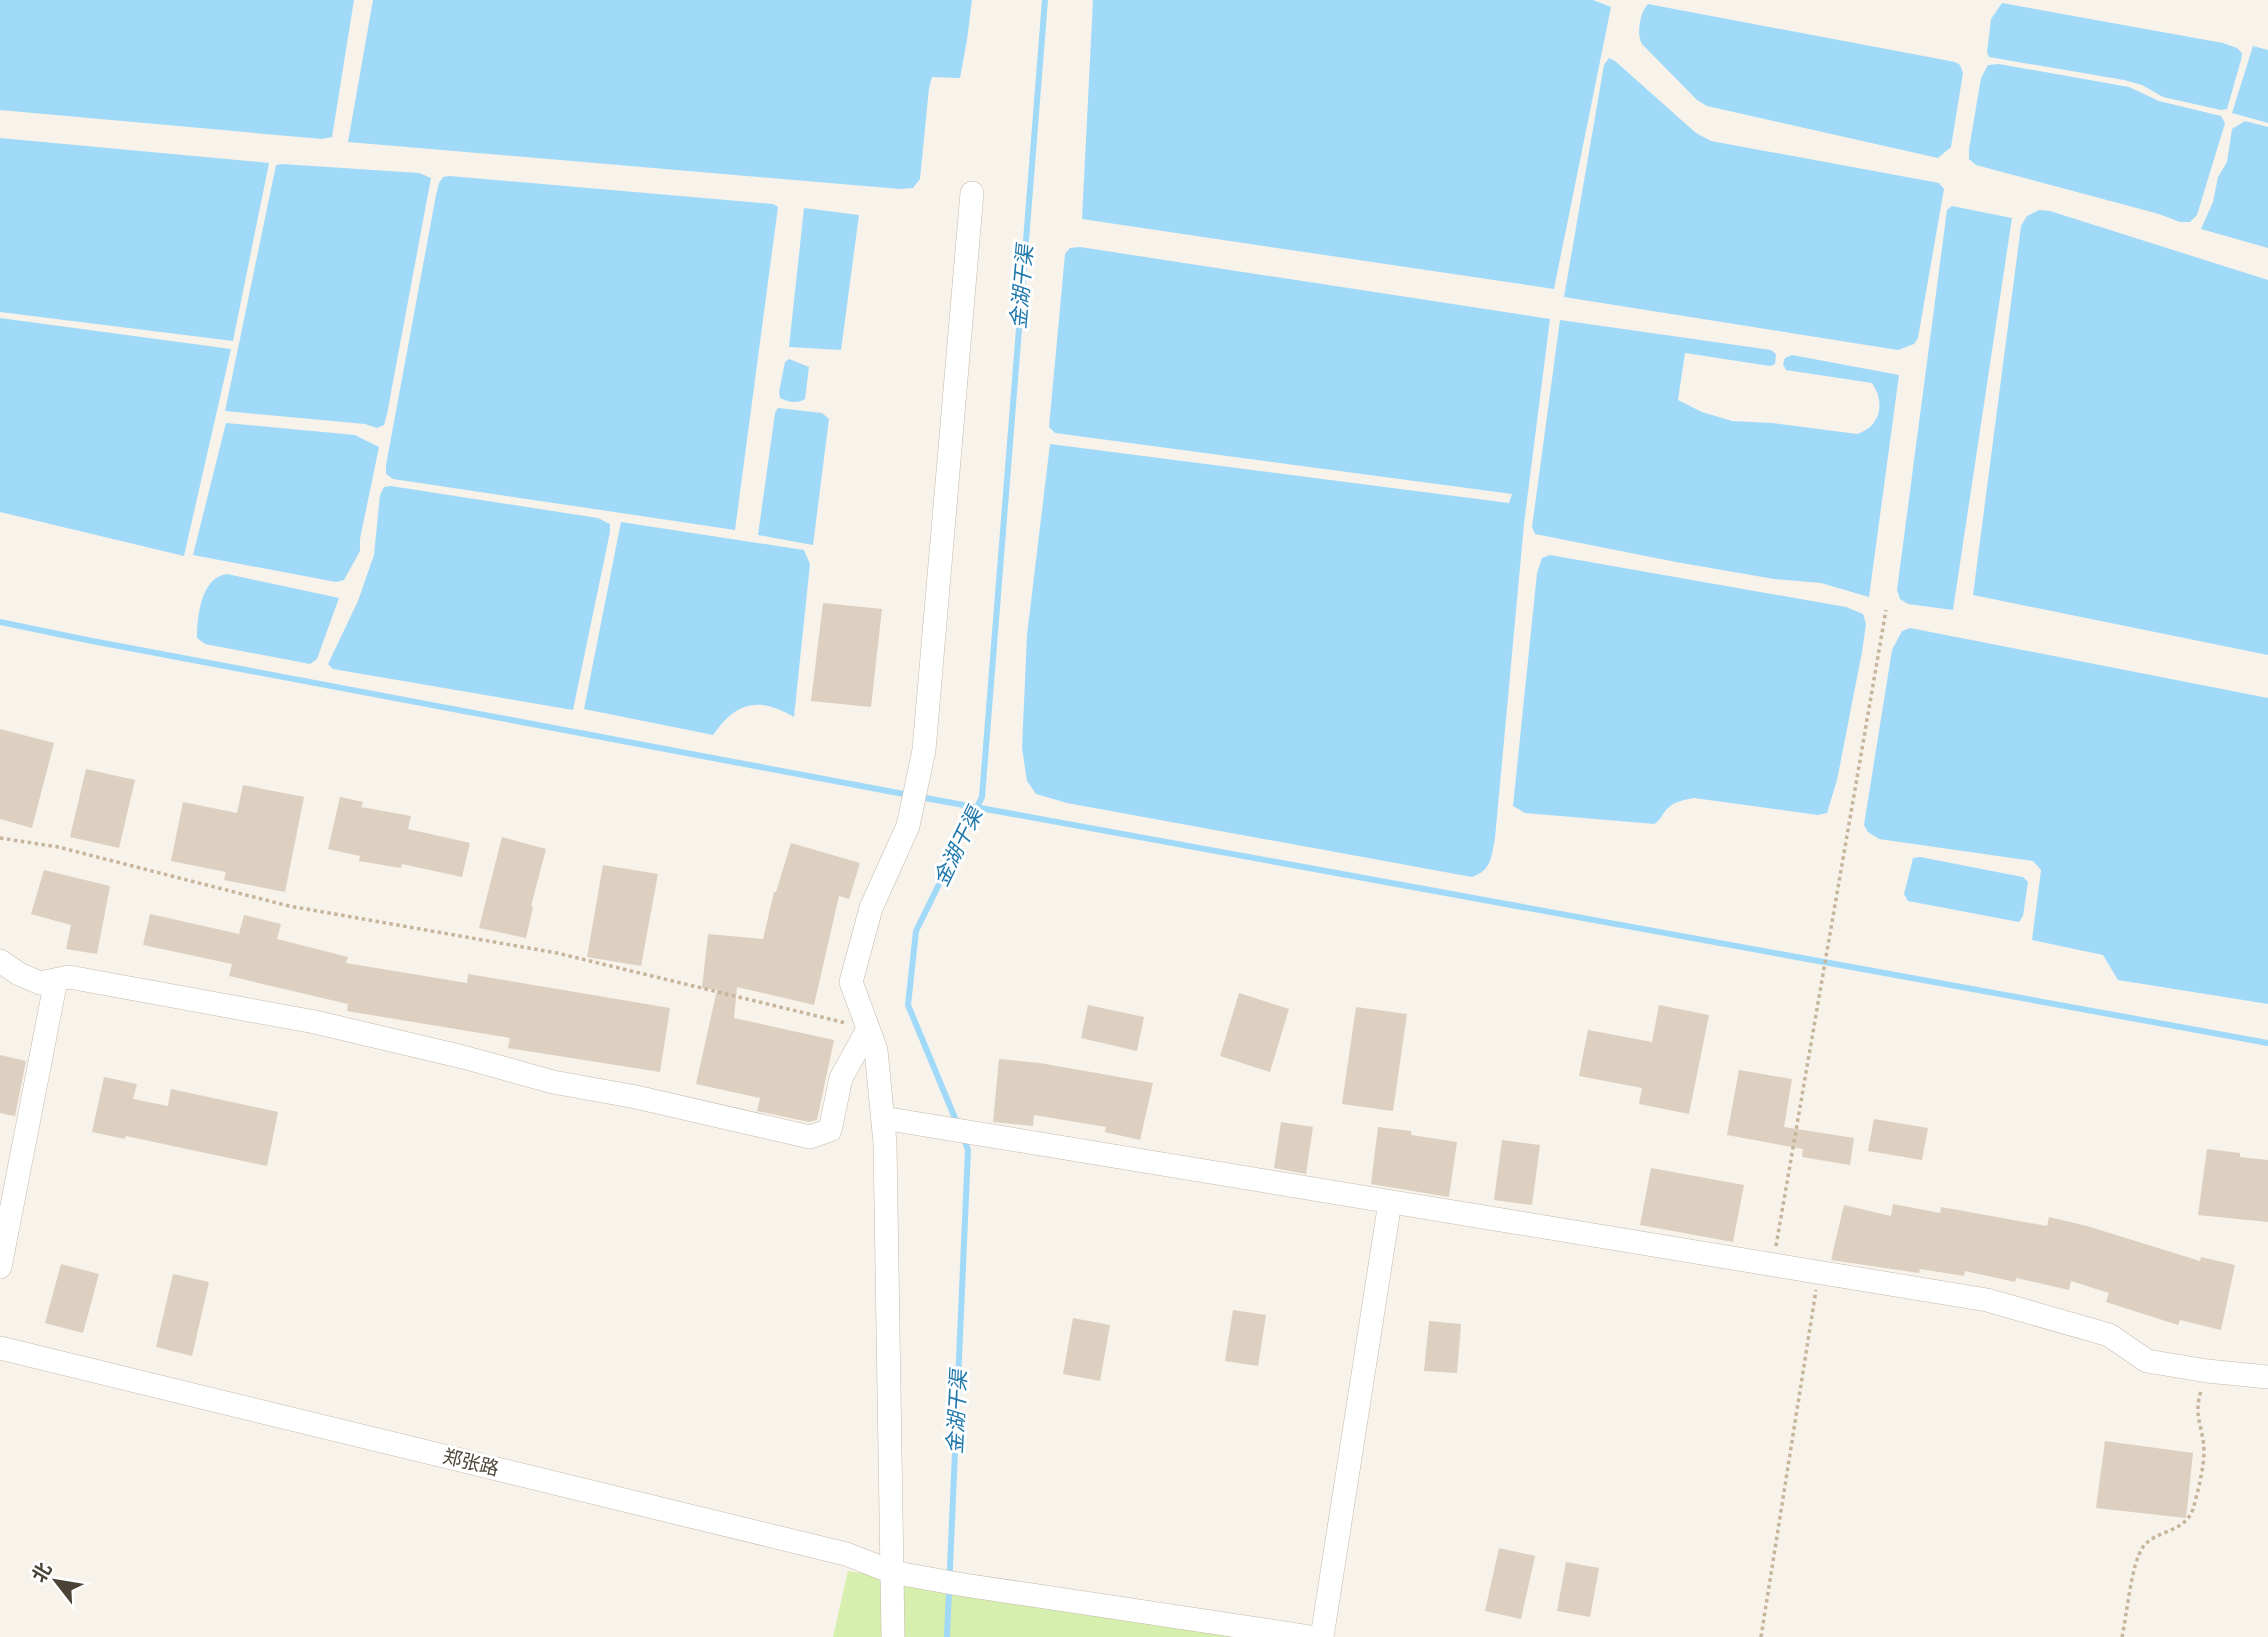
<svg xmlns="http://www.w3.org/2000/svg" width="2268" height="1637" viewBox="0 0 2268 1637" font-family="Commissioner,'Noto Sans SC',sans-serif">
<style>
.green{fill:#d6efaf}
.water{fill:#a1daf9}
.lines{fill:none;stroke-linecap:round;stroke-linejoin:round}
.stream{stroke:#a1daf9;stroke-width:6}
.building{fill:#ddd0c1}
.minor-casing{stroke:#c4baab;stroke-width:24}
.path{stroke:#c7b59b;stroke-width:3.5;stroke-dasharray:3.5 3.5;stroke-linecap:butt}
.minor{stroke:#fff;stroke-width:23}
.labels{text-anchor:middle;stroke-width:6;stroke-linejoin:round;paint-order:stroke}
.street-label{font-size:19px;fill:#4c4337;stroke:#fff}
.water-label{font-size:21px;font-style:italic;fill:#1f78ac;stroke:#fff}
</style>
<rect width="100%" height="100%" fill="#f7f2ea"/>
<path class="green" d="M848 1571 1301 1637H833Z"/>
<path class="water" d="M0 0H354L332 137 322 139 0 110Z
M373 0H972L967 40 960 78 932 77 929 88 920 179 913 188 900 189 348 142Z
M1093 0H1593L1611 7 1554 289 1082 219Z
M2002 3 2223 43 2237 48 2242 53 2241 60 2227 109 2221 110 2163 97 2142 85 2124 80 1989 57 1987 52 1991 19Z
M1648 4 1955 62 1960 65 1963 73 1951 147 1938 158 1707 106 1697 100 1642 44C1636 34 1640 12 1648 4Z
M2253 46 2268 50V123L2232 113Z
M1609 58 1615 61 1696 133 1711 141 1939 183 1944 189 1918 338 1914 344 1898 350 1564 297 1604 65Z
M1999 64 2129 87 2159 101 2221 116 2225 123 2197 215 2190 222H2180L2159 214 1976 165 1969 159V149L1981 78 1988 65Z
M2245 121 2268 127V248L2201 229 2213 202 2218 177 2227 162 2232 129Z
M0 138 269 163 233 341 0 312Z
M282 164 419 173 431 178 387 414 384 425 377 428 365 424 225 411 276 165Z
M450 176 773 204 778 207 735 530 393 479 386 474V465L436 195 439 183 443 177Z
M1952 206 2012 218 1953 610 1908 604 1900 599 1897 590 1947 210Z
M804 208 859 215 841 350 789 347Z
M2039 210 2050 211 2268 280V655L1973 595 2021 226 2027 216Z
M1080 247 1550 319 1524 524 1495 838C1491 857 1492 870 1472 877L1067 803 1036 794 1027 781 1022 748 1027 635 1050 444 1509 503 1512 494 1055 433 1049 427 1065 254 1070 248Z
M0 318 231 349 184 556 0 512Z
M1560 320 1771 350 1776 354 1775 364 1770 366 1685 353 1678 400 1702 412 1732 421 1772 423 1857 434C1880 427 1886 403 1872 383L1786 370 1783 364 1785 358 1792 355 1899 375 1869 597 1821 583 1774 579 1676 562 1535 534 1532 527Z
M789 359 809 367 805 399C798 404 787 402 780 398L779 392 785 362Z
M778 408 822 413 829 419 813 545 758 535 775 413Z
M226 423 355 435 379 447 360 539V551L344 580 336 582 193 555Z
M391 486 598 518 610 524V532L573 710 333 669 328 664 358 601 374 555 380 495 384 487Z
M621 522 804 550 810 564 794 717C758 696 736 702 713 735L584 709Z
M1550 555 1846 607 1863 614 1866 624 1862 652 1837 780 1827 813 1818 815 1694 798C1684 800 1674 801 1666 810 1661 816 1661 820 1654 824L1525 813 1513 806 1537 573 1542 558Z
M227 574 339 598 317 659 310 664 205 644 197 638C197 617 201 577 227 574Z
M1910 628 2268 698V1004L2118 980 2103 955 2032 940 2041 870 2033 861 1879 839 1868 832 1864 825 1892 650 1902 631Z
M1920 857 2023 877 2028 882 2023 916 2019 922 1908 901 1904 894 1913 858Z"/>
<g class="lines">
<path class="stream" d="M0 622 87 640 909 795
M920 797 2268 1043
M957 1123 908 1005 916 931 982 797 1045 0
M947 1637 968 1150 963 1137"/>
</g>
<path class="building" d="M823 603 882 609 871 707 811 701Z
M0 729 54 743 32 828 0 819Z
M86 769 135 780 119 848 70 837Z
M243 785 304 797 285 892 224 880 226 872 171 861 183 802 237 813Z
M340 797 363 802 361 807 411 816 408 829 470 843 462 877 402 864 401 868 359 861 360 856 328 849Z
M502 837 546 849 531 906 533 907 526 938 479 928Z
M791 843 860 863 849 899 839 896 814 1005 737 987 734 1018 834 1040 817 1120 809 1122 757 1111 760 1098 696 1084 717 990 702 988 708 934 763 939 774 892H776Z
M603 865 658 874 641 966 587 957Z
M44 870 110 886 97 954 66 949 71 925 31 914Z
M150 914 239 934 244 915 281 924 277 939 348 957 346 963 467 983 468 974 670 1008 660 1072 508 1048 510 1038 347 1011 348 1004 229 976 232 964 143 945Z
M1239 993 1289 1009 1270 1072 1220 1056Z
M1088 1005 1144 1017 1137 1051 1081 1038Z
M1659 1005 1709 1015 1689 1114 1639 1104 1642 1088 1579 1076 1588 1030 1652 1042Z
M1356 1007 1407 1014 1393 1111 1342 1104Z
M0 1055 26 1061 15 1116 0 1113Z
M999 1059 1040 1063 1153 1083 1140 1140 1105 1132 1106 1127 1034 1115 1033 1126 993 1122Z
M1739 1070 1792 1079 1784 1127 1854 1138 1850 1165 1802 1157 1803 1149 1727 1135Z
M104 1077 137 1084 133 1099 168 1106 171 1089 278 1112 267 1166 126 1136 125 1139 92 1132Z
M1874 1119 1928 1128 1922 1160 1868 1151Z
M1281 1122 1313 1127 1306 1174 1274 1168Z
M1378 1127 1411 1131V1135L1457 1142 1449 1197 1371 1184Z
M1502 1140 1540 1145 1532 1205 1494 1200Z
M2207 1149 2240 1153V1157L2268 1160V1222L2198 1215Z
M1651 1168 1744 1185 1733 1242 1640 1225Z
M1893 1204 1940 1213 1941 1207 2047 1226 2049 1217 2087 1226 2200 1261 2201 1257 2235 1265 2221 1330 2180 1320 2178 1325 2106 1302 2109 1293 2071 1281 2069 1290 2016 1278 2015 1282 1965 1271 1964 1276 1920 1269 1919 1273 1831 1260 1844 1205 1891 1216Z
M61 1264 99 1274 83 1333 45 1323Z
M173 1274 209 1282 192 1356 156 1347Z
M1233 1310 1266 1315 1258 1366 1225 1361Z
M1073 1318 1110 1325 1100 1381 1063 1374Z
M1429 1321 1461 1324 1457 1373 1424 1371Z
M2105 1441 2193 1453 2186 1518 2096 1508Z
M1499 1548 1535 1556 1521 1619 1485 1611Z
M1566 1562 1599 1568 1590 1617 1557 1611Z"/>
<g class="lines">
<g class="minor-casing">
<path id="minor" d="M0 961 19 974 40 983 69 977 315 1022 463 1057 553 1082 636 1097 810 1137 830 1130 841 1078 868 1029
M883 1118 1987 1300 2109 1335 2147 1361 2207 1371 2268 1377
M0 1267 56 980
M0 1348 846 1554 892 1572 958 1584 1311 1637
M893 1637 885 1143 876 1050 851 982 871 908 908 826 924 750 972 193
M1322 1637 1390 1202"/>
</g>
<path class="path" d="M0 838 58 847 289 906 557 953 846 1023
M1776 1246 1886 610
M1761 1637 1816 1290
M2122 1637C2127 1615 2131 1564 2143 1547 2155 1530 2185 1533 2193 1509 2198 1491 2204 1468 2204 1450 2203 1426 2193 1416 2201 1391"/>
<use href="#minor" class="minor"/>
</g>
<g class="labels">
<g class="street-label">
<text transform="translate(471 1462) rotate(14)" y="7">郑张路</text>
</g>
<g class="water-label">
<text transform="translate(1022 287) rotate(-85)" y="7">金湖干渠</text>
<text transform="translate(958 847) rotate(-64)" y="7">金湖干渠</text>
<text transform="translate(957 1412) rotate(-87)" y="7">金湖干渠</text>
</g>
</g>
<g transform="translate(56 1581) rotate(301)" stroke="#ffffff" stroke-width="5" paint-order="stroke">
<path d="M0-5L12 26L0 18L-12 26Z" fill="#4c4337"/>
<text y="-10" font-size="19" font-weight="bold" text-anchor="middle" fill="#4c4337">北</text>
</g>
</svg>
